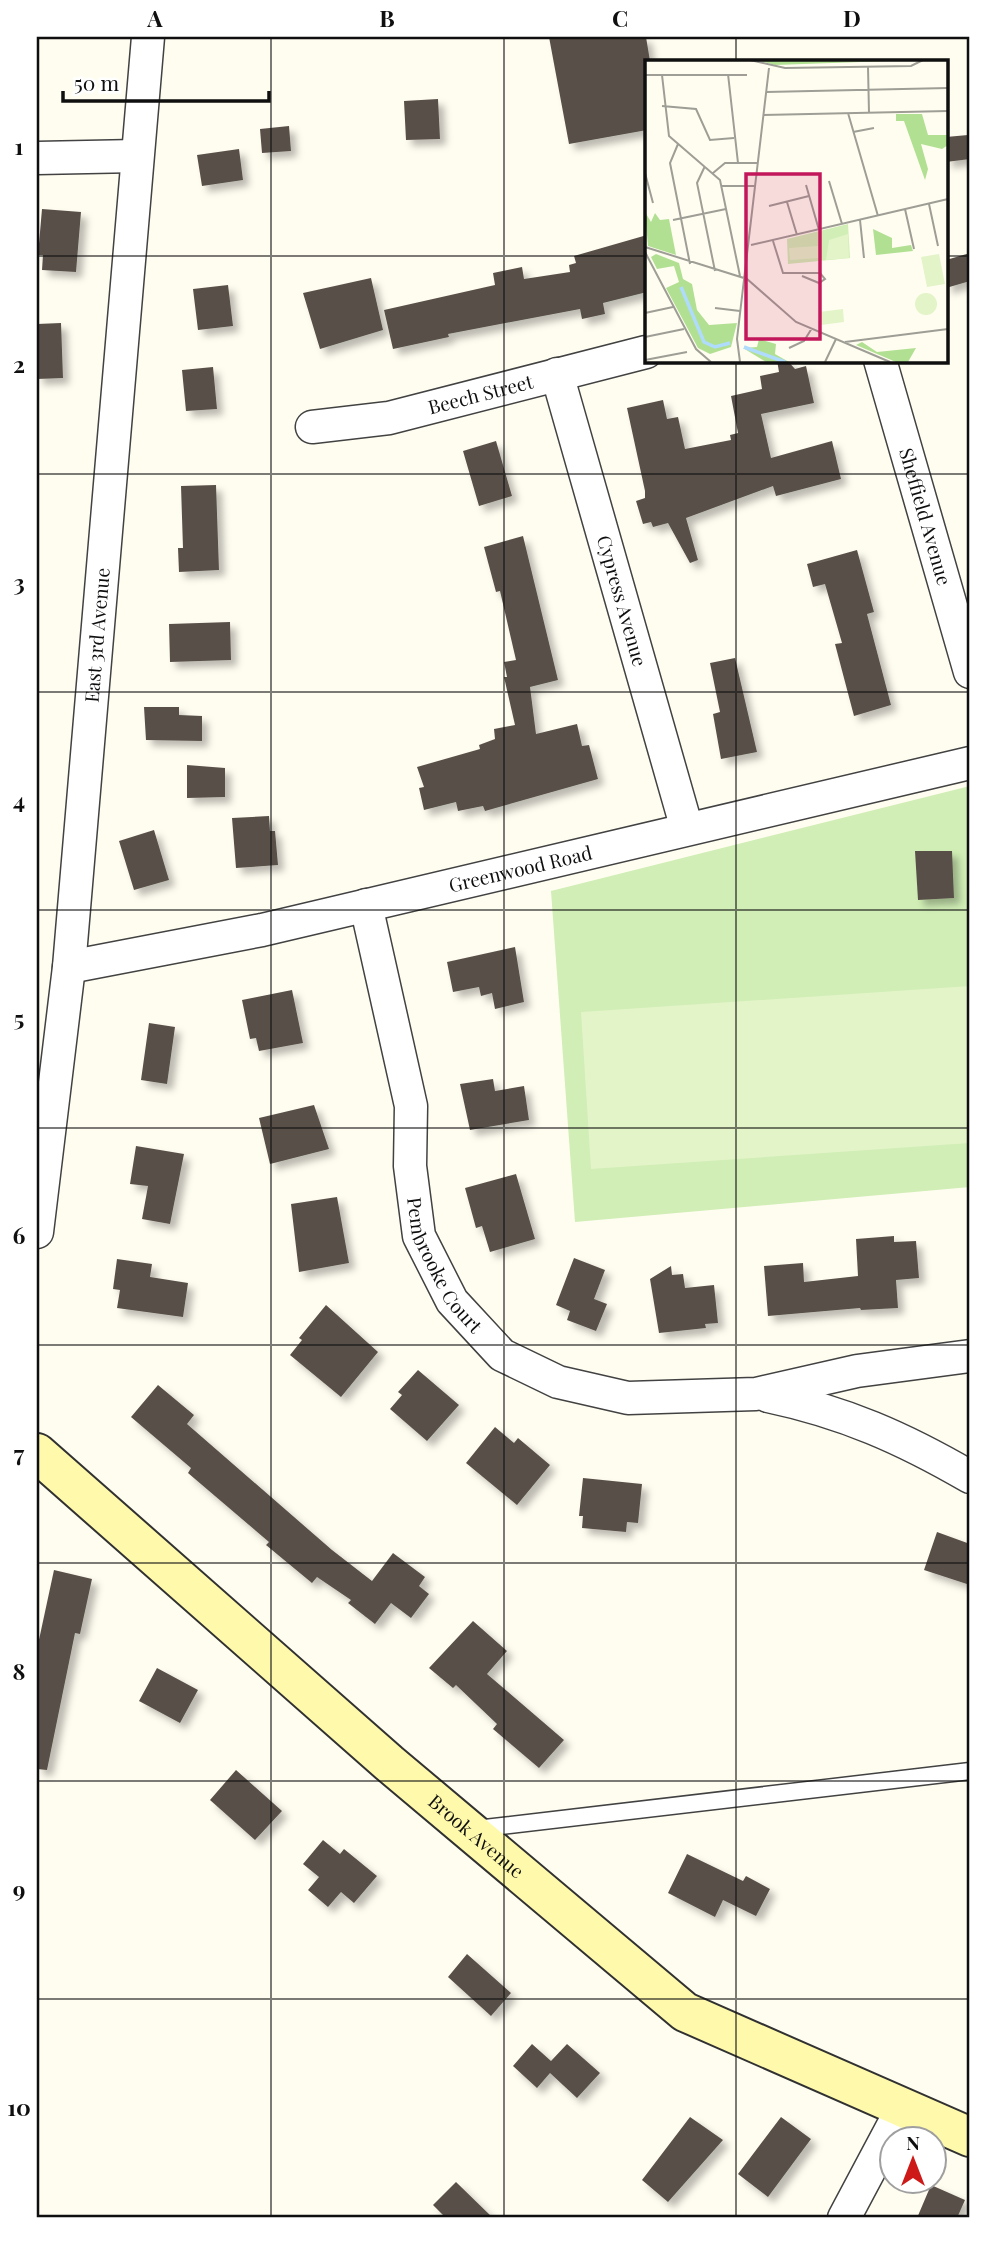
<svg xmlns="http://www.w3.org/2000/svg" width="1007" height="2255" viewBox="0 0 1007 2255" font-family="'Playfair Display',serif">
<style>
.green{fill:#d0eeb5}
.pitch{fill:#e3f4c8}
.building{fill:#59504a;filter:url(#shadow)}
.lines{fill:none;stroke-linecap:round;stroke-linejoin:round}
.lane-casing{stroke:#424242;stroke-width:19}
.street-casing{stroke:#424242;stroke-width:35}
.secondary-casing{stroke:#313131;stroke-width:42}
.lane{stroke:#fff;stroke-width:16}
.street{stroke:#fff;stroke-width:32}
.secondary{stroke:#fffaab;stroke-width:38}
.grid{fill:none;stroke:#0f0f0f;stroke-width:2;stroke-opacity:0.55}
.labels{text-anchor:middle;stroke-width:7;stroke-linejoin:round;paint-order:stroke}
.street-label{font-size:19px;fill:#0f0f0f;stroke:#fff}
.inset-river{fill:none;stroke:#afdbfc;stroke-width:3.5}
.inset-road{fill:none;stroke:#9f9e96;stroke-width:2}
.view{fill:#c2185b;fill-opacity:0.15;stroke:#c2185b;stroke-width:3.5}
.inset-edge{fill:none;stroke:#0f0f0f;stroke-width:3.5}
.neatline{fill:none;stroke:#0f0f0f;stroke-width:2.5}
.grid-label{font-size:23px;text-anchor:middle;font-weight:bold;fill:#0f0f0f}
</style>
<defs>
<filter id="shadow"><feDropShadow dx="6" dy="6" stdDeviation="3.5" flood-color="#0004"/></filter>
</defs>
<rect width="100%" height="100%" fill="#fffdf0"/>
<path class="green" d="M970 786V1187L575 1222 551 891Z"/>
<path class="pitch" d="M970 986V1143L591 1169 581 1012Z"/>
<path class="building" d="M549 37H646L650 61H647V130L569 144Z
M438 99 440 139 406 140 404 101Z
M289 126 291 151 262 153 260 129Z
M968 135 970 159 946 162V137Z
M239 149 243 180 202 186 197 155Z
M42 209 81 212 76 272 42 270 43 255H38Z
M647 235V292L603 303 605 314 582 319 580 309 448 334 449 337 393 349 384 310 495 285 493 273 522 267 524 279 570 272 569 265 576 263 574 256Z
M970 253V281L946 288V260Z
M371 278 383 330 320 349 303 293Z
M228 285 233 326 198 330 193 289Z
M61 323 63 378 37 379V324Z
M777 360H787L795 369 806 366 814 403 761 414 771 458 832 441 841 479 776 496 773 486 686 518 698 560 690 563 668 523 653 527 651 522 643 524 636 501 645 498V491L627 408 663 400 667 419 678 417 685 449 731 440 730 435 738 433 731 396 762 389 760 376 779 372Z
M213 367 217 409 186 411 182 370Z
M496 441 512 496 479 506 463 451Z
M216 485 219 570 179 572 178 548H183L181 486Z
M523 536 558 680 530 687 536 734 577 724 582 746 589 745 598 779 485 811 483 806 458 811 456 802 424 810 419 788 424 787 417 767 480 749 479 745 495 739 494 729 515 725 504 677H507L504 662 516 660 500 591 496 592 484 547Z
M857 550 874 612 867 614 891 705 854 716 835 644 842 643 825 584 813 587 807 564Z
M230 622 231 660 170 662 169 624Z
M735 658 757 752 721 759 713 714 720 712 710 663Z
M144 707H179V715L202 716V741L146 740Z
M187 765 225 768V797L187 798Z
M269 816 270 831H275L278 865 236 868 232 818Z
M154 830 169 880 134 890 119 841Z
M915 851H952L954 898 918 900Z
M515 947 524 1002 495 1009 492 993 481 996 479 987 453 992 447 962Z
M292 990 303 1043 259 1051 256 1038 250 1039 242 1000Z
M149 1023 175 1027 167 1084 141 1080Z
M493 1079 495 1091 524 1086 529 1120 470 1130 460 1084Z
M314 1105 329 1149 270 1164 259 1118Z
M136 1146 184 1154 170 1224 142 1219 148 1186 130 1184Z
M516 1174 535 1239 490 1252 482 1226 476 1228 465 1188Z
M337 1197 349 1263 299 1272 291 1204Z
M894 1236V1242L916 1241 919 1278 896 1280 898 1308 861 1310 860 1308 768 1316 764 1266 803 1263 804 1282 858 1276 856 1239Z
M574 1258 605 1270 594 1299 607 1304 596 1331 567 1320 570 1311 556 1305Z
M117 1259 152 1264 150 1277 188 1283 183 1317 117 1308 120 1290 113 1289Z
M671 1266 672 1275 683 1274 685 1288 714 1285 718 1323 705 1324 706 1328 659 1333 650 1279Z
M326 1305 378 1352 341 1397 290 1355 302 1340 299 1338Z
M418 1370 459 1405 427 1441 390 1409 402 1395 398 1392Z
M158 1385 194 1415 187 1424 332 1550 372 1581 393 1553 425 1577 419 1586 429 1594 411 1618 391 1603 375 1624 348 1603 351 1600 317 1577 312 1583 266 1545 269 1542 188 1473 191 1468 131 1417Z
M495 1427 514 1443 518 1438 550 1465 517 1505 466 1463Z
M583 1478 642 1484 638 1523 627 1522 626 1532 582 1528 583 1516H579Z
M937 1532 970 1544V1585L924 1570Z
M54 1570 92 1579 80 1634 75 1633 47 1770 37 1769V1649Z
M473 1621 507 1651 487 1674 564 1740 539 1768 493 1729 497 1724 456 1685 453 1688 429 1668Z
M157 1668 198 1690 180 1723 139 1701Z
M236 1770 282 1811 255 1840 210 1800Z
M323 1840 340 1854 344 1849 377 1876 354 1903 341 1892 328 1907 308 1890 319 1877 303 1864Z
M687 1854 743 1881 746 1876 770 1889 756 1916 723 1900 715 1917 668 1893Z
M467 1954 511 1993 491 2016 448 1977Z
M532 2044 551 2061 567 2044 600 2073 577 2098 550 2073 537 2088 513 2066Z
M690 2117 723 2140 668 2202 642 2180Z
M781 2117 811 2139 768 2197 738 2174Z
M456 2182 493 2218H446L433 2205Z
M931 2185 965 2200 957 2218H917Z"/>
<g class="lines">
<g class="lane-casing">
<path id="lane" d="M476 1829 970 1771"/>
</g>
<g class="street-casing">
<g id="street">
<path d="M37 158 137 156"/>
<path id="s1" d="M880 360 970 672"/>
<path id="s2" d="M557 374 687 829"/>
<path id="s3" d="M312 427 389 418 646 352"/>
<path id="s4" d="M366 905 411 1106 410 1166 419 1236 452 1301 502 1355 558 1382 628 1398 756 1394 857 1371 970 1356"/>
<path id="s5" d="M69 967 262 930 970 763"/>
<path id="s6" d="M37 1232 69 967 148 37"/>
<path d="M768 1396C844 1412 903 1438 970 1477"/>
<path d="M844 2218 903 2107"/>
</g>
</g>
<g class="secondary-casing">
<g id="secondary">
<path id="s7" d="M37 1453 389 1763 685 2012 970 2137"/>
</g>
</g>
<use href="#lane" class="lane"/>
<use href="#street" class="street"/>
<use href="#secondary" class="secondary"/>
</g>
<path class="grid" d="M271 37V2218M504 37V2218M736 37V61M37 256H646M946 256H970M736 360V2218M37 474H970M37 692H970M37 910H970M37 1128H970M37 1345H970M37 1563H970M37 1781H970M37 1999H970"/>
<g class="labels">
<g class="street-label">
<text dy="7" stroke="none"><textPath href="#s3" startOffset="172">Beech Street</textPath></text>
<text dy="7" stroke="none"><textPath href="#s1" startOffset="163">Sheffield Avenue</textPath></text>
<text dy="7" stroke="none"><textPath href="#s2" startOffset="236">Cypress Avenue</textPath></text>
<text dy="7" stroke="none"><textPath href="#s6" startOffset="600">East 3rd Avenue</textPath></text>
<text dy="7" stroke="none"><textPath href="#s5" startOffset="462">Greenwood Road</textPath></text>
<text dy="7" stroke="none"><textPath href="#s4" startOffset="373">Pembrooke Court</textPath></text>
<text dy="7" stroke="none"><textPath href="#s7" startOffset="583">Brook Avenue</textPath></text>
</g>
</g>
<g transform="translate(645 60)">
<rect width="303" height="303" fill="#fffdf0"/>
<path d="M203 164 205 198 143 204 142 179Z" fill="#d0eeb5"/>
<path d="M111 0H273L130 5ZM251 54H277L283 75H303V85L297 89 276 84 283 109 280 120 259 61H251ZM0 152 6 162 10 153 15 160 24 159 31 195 3 186ZM228 169 247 178V188L266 185 268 191 231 195ZM11 194 34 203 38 219 47 224 52 250 64 265 92 263 86 287 65 294 53 288 21 228 34 222 29 206 12 209 6 197ZM114 279 131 284 130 294 144 302H121L98 288 112 287ZM217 282 232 292 271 288 263 302H251L211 285Z" fill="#b2e093"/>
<path d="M203 174 204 198 181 200 184 180ZM173 186 174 198 145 200 144 188ZM294 194 300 224 282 227 276 197ZM270 244a11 11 0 1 1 22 0a11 11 0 1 1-22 0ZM198 249 199 262 176 265 174 252Z" fill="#e3f4c8"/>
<path class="inset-river" d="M36 227 59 282 70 287 85 283M99 287 140 302"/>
<path class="inset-road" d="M105 0 140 8 266 6 278 0M223 7 224 53M83 14 93 103M0 15H102M17 15 24 76 75 120 95 216M121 32 303 28M17 46 51 49 65 80 89 78M203 53 233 156M118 55 303 51M208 72 229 68M33 84 25 103 45 204M60 106 52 123 70 211M0 113 8 143M68 113 80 103H113M184 121 197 164M161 125 174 170M77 126H111M142 142 152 175M284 144 293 186M124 146 164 136M260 149 269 189M28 160 81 149M215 160 219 198M128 181 138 213H175L180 219 174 223 157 216M106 185 303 139M0 187 102 219 151 262 245 302M0 192 51 289 66 302M70 248 95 251M0 253 28 247M0 277 39 269M200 282 303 269M144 288 159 281 167 268M0 300 42 292M95 302 92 279 124 8M180 302 191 279"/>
<path class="view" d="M101 114H175V279H101Z"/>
<rect width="303" height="303" class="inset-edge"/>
</g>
<rect width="1007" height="2255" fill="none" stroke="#ffffff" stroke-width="77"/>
<g transform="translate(913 2160)"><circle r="33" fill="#ffffff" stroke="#9f9f9f" stroke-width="2"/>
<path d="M0-5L12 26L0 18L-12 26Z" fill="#cd1a18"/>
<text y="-10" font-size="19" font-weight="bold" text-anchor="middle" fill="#0f0f0f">N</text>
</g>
<path d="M63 91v10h206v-10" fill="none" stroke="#0f0f0f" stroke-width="3.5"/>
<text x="74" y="91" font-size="21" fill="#0f0f0f" stroke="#ffffff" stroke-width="5" paint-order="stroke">50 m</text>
<rect x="38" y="38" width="930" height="2178" class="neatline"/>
<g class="grid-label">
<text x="155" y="27">A</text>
<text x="387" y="27">B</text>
<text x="620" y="27">C</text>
<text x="852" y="27">D</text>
<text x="19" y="155">1</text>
<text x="19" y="373">2</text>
<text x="19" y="591">3</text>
<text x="19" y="809">4</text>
<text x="19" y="1027">5</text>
<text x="19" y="1244">6</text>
<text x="19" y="1462">7</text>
<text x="19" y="1680">8</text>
<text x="19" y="1898">9</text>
<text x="19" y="2116">10</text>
</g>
</svg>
